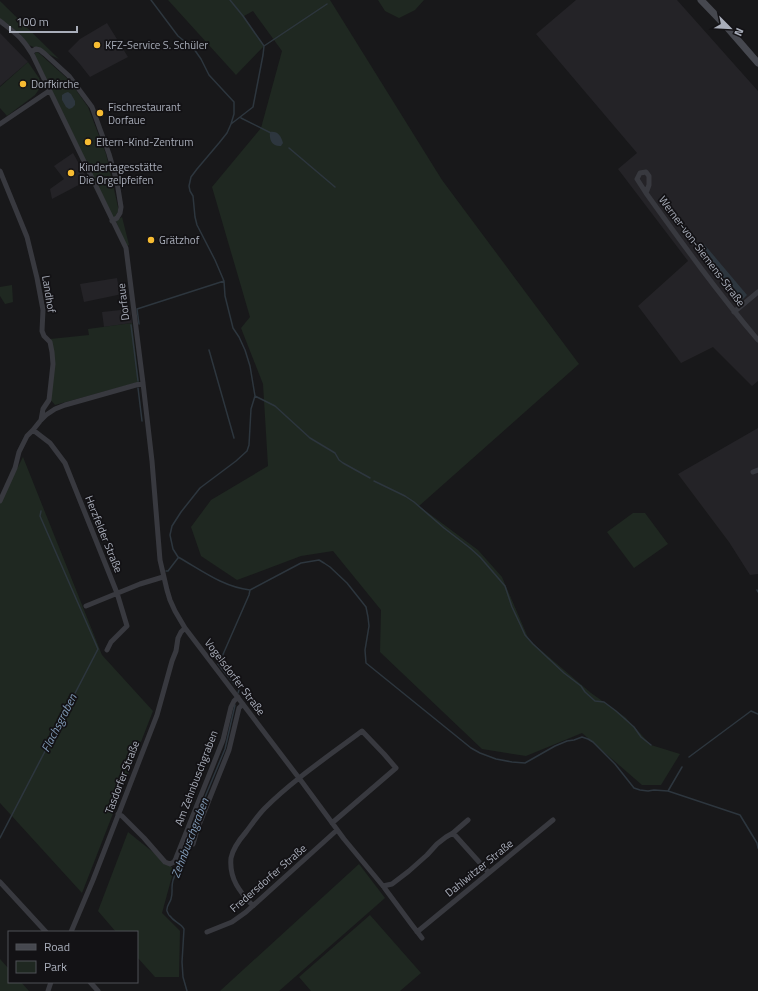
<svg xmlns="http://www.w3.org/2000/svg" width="758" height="991" viewBox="0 0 758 991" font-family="'Titillium Web',sans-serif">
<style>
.built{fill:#242327}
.green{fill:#1f2821}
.water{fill:#2d363e}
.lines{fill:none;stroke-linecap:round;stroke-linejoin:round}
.stream{stroke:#2d363e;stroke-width:1.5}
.minor{stroke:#38393f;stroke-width:5}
.secondary{stroke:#46484f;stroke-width:7}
.poi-dot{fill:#f7bc32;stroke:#131215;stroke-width:1.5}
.labels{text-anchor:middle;stroke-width:3.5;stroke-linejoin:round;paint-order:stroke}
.poi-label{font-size:11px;fill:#a9aeba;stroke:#131215;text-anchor:start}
.street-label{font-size:11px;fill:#a9aeba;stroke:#131215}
.water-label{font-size:12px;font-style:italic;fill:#809ab6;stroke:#131215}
</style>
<rect width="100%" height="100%" fill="#18181a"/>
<path class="built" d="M576 0H677L758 91V381L752 386 713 347 681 363 638 306 688 261 618 169 637 153 536 34Z
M107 23 128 57 90 77 79 63 68 51 80 39Z
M0 33 28 62 0 86Z
M73 153 88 180 52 199 50 189 64 179 54 166Z
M117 278 119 291H127V293L84 302 80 284Z
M130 309 132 323 104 327 102 312Z
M758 428V574L750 575 729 542 678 474Z"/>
<path class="green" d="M168 0H330L442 180 579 364 419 506 478 550 502 577 529 640 591 693 625 717 651 745 680 754 661 785H642L582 733 526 756 482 749 380 652 381 610 333 551 301 556 237 580 201 556 191 527 211 500 268 466 263 384 241 328 250 317 212 187 261 128 282 51 253 11 244 16 264 46 236 75Z
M378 0H424L415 10 399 18 385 11Z
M0 1 59 59 29 45 20 34 0 19Z
M37 52 40 54 69 80 88 107 106 154 118 207V211L114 219 35 56V53Z
M28 62 39 78 42 85 35 95 7 116 0 108V87Z
M122 217 129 245 126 246 116 221Z
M12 285 13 302 5 304 0 296V287Z
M132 323 139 382 55 405 50 399 54 368 50 339 89 335 88 329Z
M23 457 102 655 153 711 82 893 0 803V503Z
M633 513H645L668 544 634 568 607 532Z
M128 832 174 869 162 913 180 931 179 977H155L137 957V932H116L98 911Z
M359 864 385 898 279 991H220Z
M370 915 421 973 400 991H311L299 977Z
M0 959 9 969V982H21L29 991H0Z"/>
<path class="water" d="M68 92 71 94 75 101V105L72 108 69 109 66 107 62 100V95L65 93Z
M270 132C278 131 281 136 283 143L281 146C272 147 269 140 270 132Z
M704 244 747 295 741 301 697 250Z"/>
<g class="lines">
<path class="stream" d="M151 0 178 36 194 49 201 59 209 75 234 102V114L231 124 227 133 219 143 197 169 191 177 189 186 190 191 193 196 195 217 197 225 215 260 224 281 225 296 233 328 239 337 245 350 250 366 255 396 251 409 249 445 247 451 236 461 200 488 181 512 172 526 170 535 173 549 178 557C201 570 223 587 250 590L301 563 319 560 324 563 330 567 347 583 366 607 368 617 369 626 365 650 366 663 471 748 480 753 496 759 512 762 525 763 555 746 567 741 574 740 582 737 588 739 593 742 615 764 634 788 640 790 648 791 654 790 668 791 740 815 757 843 758 848
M230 0 243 16 264 46 263 55 253 107 231 124
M264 46 327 4
M241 118 271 133
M289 148 335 187
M139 324 137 309 224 281
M131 325 138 381
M209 350 234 438
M138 388 142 421
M255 396 275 406 310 438 335 453 339 460 343 463 370 478
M374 481 405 496 414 502 444 528 470 548 480 557 505 586 512 607 520 624 525 635 533 644 564 673 581 686 585 692 595 701 604 702 616 711 634 727 641 737 651 745
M166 571H168L178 558
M757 590 758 592
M238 693 239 690 218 664 221 659 249 595 250 590
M689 757 751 711 758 714
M668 791 682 767
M0 838 98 649 40 516 41 511
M187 991 183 977 182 962 184 929C181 923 174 922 170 916 169 916 167 911 167 911 166 906 170 903 171 899 174 890 169 884 176 874L175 872 179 864 189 845 198 814 225 749 235 705"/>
<path class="minor" d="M0 21C15 33 22 37 32 54L126 248 143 383 152 461 160 560 167 590 170 600 175 611 185 628 302 782 344 839 383 886 412 925 422 938
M31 52 36 49 40 50 45 54 69 76 92 107 109 154 117 182 121 207 120 213 117 218 112 221
M0 124 49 91
M0 171 27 237 37 278 43 310 42 331 44 336 50 342 52 352 53 364 49 400 43 409 41 420
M646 193 637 179 640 173 646 172 649 176V185L646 193C682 243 718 293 758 340
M734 312 758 292
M33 430 50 443 65 463 117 593 127 626 111 642 107 650
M753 472 758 470
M0 501 15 468 19 452 27 436 33 430 41 420 46 415 55 409 65 405 143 383
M86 606 140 584 163 577
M118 814 122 816 144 838 165 862 170 864 174 862 176 858 223 740 231 707 234 701 238 697
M453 833 489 873
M193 844 197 830 229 750 239 708 243 704
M0 882 46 932
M383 886 392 884 409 871 427 855 437 844 446 837 453 833 468 820
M253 906C240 892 229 879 231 858 233 848 240 839 246 832 252 824 258 815 265 808 293 780 330 755 362 731L384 754 396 768 332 823
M71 932 93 880 157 715 172 661 176 651 178 638 181 632 185 628
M207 932 232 922 246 912 337 830
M417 932 553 820
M90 982 98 991
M48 991 51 982"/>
<path class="secondary" d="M701 0 725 25 758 63"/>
</g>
<g class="poi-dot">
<circle cx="97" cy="45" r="4"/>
<circle cx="23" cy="84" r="4"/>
<circle cx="100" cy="113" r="4"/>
<circle cx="88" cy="142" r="4"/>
<circle cx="71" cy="173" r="4"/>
<circle cx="151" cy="240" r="4"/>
</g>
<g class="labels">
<g class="poi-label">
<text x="105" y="49">KFZ-Service S. Schüler</text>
<text x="31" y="88">Dorfkirche</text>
<text x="108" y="111">Fischrestaurant<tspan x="108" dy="13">Dorfaue</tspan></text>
<text x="96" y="146">Eltern-Kind-Zentrum</text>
<text x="79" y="171">Kindertagesstätte<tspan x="79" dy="13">Die Orgelpfeifen</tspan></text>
<text x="159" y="244">Grätzhof</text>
</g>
<g class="street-label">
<text transform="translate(702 251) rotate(53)" y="4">Werner-von-Siemens-Straße</text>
<text transform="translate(49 294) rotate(81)" y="4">Landhof</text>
<text transform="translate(123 302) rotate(-97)" y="4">Dorfaue</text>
<text transform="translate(104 534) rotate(68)" y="4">Herzfelder Straße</text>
<text transform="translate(235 677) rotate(53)" y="4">Vogelsdorfer Straße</text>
<text transform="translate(122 777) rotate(-69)" y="4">Tasdorfer Straße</text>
<text transform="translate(196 778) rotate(-69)" y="4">Am Zehnbuschgraben</text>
<text transform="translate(479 868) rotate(-39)" y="4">Dahlwitzer Straße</text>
<text transform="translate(268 878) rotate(-41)" y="4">Fredersdorfer Straße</text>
</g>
<g class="water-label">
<text transform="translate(59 723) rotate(-63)" y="4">Flachsgraben</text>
<text transform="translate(190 838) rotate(-69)" y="4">Zehnbuschgraben</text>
</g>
</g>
<rect x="8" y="931" width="130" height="52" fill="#131215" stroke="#4f5057"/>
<rect x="16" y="944" width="20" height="6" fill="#46484f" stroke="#4f5057"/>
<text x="44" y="951" font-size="12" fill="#a9aeba">Road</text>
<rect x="16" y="961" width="20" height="12" fill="#1f2821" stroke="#4f5057"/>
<text x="44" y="971" font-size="12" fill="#a9aeba">Park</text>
<g transform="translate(730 28) rotate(114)" stroke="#131215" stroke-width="3" paint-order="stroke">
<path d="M0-3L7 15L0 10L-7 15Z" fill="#a9aeba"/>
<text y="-6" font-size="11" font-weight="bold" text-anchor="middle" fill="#a9aeba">N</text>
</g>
<path d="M10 26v6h67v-6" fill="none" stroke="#a9aeba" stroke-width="2"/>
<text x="16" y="26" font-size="12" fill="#a9aeba" stroke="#131215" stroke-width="3" paint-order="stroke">100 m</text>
</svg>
